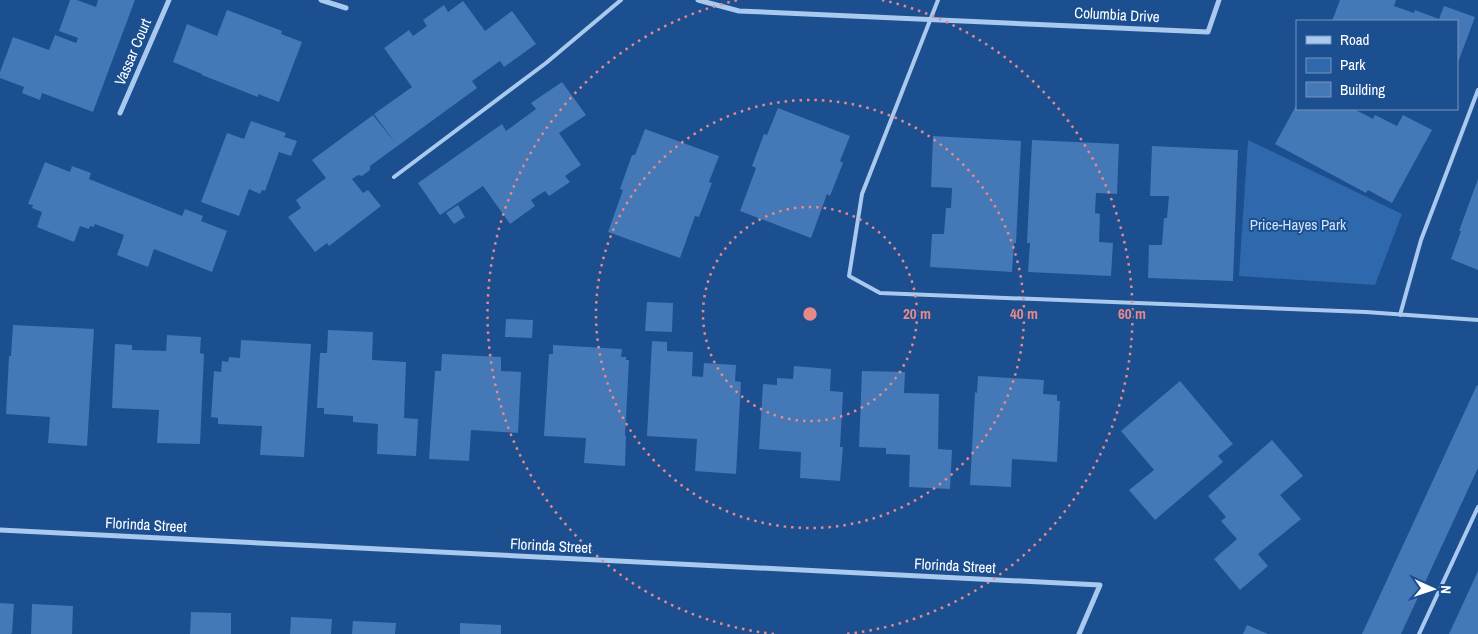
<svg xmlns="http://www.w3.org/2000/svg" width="1478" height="634" viewBox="0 0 1478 634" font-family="'Archivo Narrow',sans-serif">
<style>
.green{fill:#2e69ad}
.building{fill:#4478b7}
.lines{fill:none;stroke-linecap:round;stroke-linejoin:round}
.lane{stroke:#a9c9ee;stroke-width:4}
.street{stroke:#a9c9ee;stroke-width:5}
.ring{fill:none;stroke:#e88989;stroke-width:2.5;stroke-dasharray:2.5 5}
.labels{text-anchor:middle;stroke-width:4;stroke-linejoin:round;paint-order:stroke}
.street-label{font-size:15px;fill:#fff;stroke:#1b4f8f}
.park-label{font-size:15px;fill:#cfe3fa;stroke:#1b4f8f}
.centre{fill:#e88989;stroke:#1b4f8f;stroke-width:2.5}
.ring-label{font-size:15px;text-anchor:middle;font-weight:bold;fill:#e88989;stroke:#1b4f8f;stroke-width:4;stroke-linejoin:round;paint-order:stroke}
</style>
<rect width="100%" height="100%" fill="#1b4f8f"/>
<path class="green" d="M1248 140 1402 214 1375 285 1239 276Z"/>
<path class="building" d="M70 0H77L96 7 98 0H135L93 112 42 93 40 100 22 93 24 87 0 78V72L13 37 49 50 55 35 76 43 78 38 59 31Z
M1340 0H1396L1394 6 1414 13 1415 10 1439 19 1444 6 1475 17 1457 65V21H1332Z
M463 1 485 31 512 11 536 44 504 67 500 61 472 81 477 88 370 166V170L362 176 358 175 352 179 363 193 368 190 381 206 329 246 327 243 315 252 288 217 301 208 296 200 326 178 312 160 373 115 396 144 374 114 412 87 384 48 409 30 413 36 427 26 423 20 444 5 448 12Z
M227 10 282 31 281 34 302 42 279 102 258 94V97L202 75V74L173 62 187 24 217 36Z
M562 82 586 115 559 133 581 165 565 176 570 182 549 196 545 191 531 200 535 206 510 224 483 186 440 215 418 183 502 124 506 131 536 109 531 103Z
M1297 104V109H1354L1373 119 1375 115 1397 126 1403 115 1432 130 1392 203 1368 190 1366 193 1275 144Z
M778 108 850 136 840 161 843 163 830 196 827 194 811 238 740 211 756 168 752 166 764 134 767 135Z
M251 121 286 133 284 137 297 141 291 156 279 152 265 191 262 190 260 194 249 189 239 216 201 202 227 133 244 139Z
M645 129 719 156 709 182 712 183 699 217 695 216 680 258 608 232 623 190 620 189 632 155H635Z
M933 136 1021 141 1016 243H1014L1012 272 930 267 932 234H944L946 208H951L952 188 931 187Z
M1032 140 1119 144 1117 194 1096 193 1095 213 1100 214 1099 242 1113 243 1111 276 1028 272 1030 243H1027Z
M1152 146 1238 150 1233 281 1148 278 1149 245H1162L1164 218H1167L1169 196H1150Z
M45 162 70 172 72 166 91 173 89 179 182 216 185 209 203 216 201 221 227 231 212 272 154 249 148 267 117 255 124 235 95 224 94 227 90 226 89 229 80 226 74 242 37 227 42 212 32 208 33 205 28 204Z
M1478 179V270L1451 259 1461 231H1459Z
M458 205 465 217 454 224 446 213Z
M647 302 673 303 672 332 645 331Z
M506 319 533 320 532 338 505 337Z
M13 325 94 329 87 446 48 443 50 417 6 414 9 356H11Z
M328 330 373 332 372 360 406 362 404 418 418 419 416 456 377 454 378 424 353 422V416L324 414V408H317L320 353H327Z
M167 335 201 337 200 353 204 354 200 444 157 443 159 410 112 408 115 344 132 345V350L166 351Z
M241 340 311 344 304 457 260 455 262 426 218 424V418L211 417 214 371 221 372 222 361 228 362 229 357 240 358Z
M652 341 667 342V351L693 352 692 376 703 377 704 363 736 365 735 381 741 382 736 474 695 471 697 439 647 436Z
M553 345 622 349 621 357H626V360H629L625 436H626L625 466 584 463 586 438 544 436 549 354H553Z
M442 354 501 357V371L521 372 518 433 471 430 469 461 429 459 435 371H441Z
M794 366 831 369 830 391 843 392 840 447H843L840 481 800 478 801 452 759 449 763 384 777 385V378L793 379Z
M862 371 905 372 904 393 939 394 938 449 952 450 950 489 909 487 910 455 886 454V448L859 447Z
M978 376 1044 380 1043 394 1057 395V401H1060L1057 462 1012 459 1011 487 970 485 975 392 977 393Z
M1180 381 1233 444 1218 456 1223 462 1155 520 1129 490 1154 470 1121 431Z
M1477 385 1478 386V468L1401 634H1362Z
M1272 440 1303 476 1280 495 1301 519 1258 554 1268 566 1240 590 1214 559 1237 539 1221 521 1226 517 1208 496Z
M1478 571V634H1449Z
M0 603 14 604 12 633 10 634H0Z
M32 604 73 606 72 634H31Z
M191 612 231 613V634H190Z
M291 617 332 619 331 634H290Z
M353 621 396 623 395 634H352Z
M460 623 501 625V634H460Z
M1247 625 1268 634H1243Z"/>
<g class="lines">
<path class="lane" d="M938 0 862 194 849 276 880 293 1366 312 1478 320
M394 177 546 63 621 0
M1400 315 1421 240 1478 90
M1419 634 1478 507"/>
<path class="street" d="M321 0 346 8
M698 0 739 11 1208 32 1219 0
M120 113 169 0
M0 530 1100 585 1079 634"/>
</g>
<g class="ring">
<circle cx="810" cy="314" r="107"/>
<circle cx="810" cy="314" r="214"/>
<path d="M774 634A322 322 0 0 1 738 0M882 0A322 322 0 0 1 846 634"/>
</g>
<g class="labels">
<g class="street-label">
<text transform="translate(1117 15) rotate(3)" y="5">Columbia Drive</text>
<text transform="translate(133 52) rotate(-67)" y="5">Vassar Court</text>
<text transform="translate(146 525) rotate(3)" y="5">Florinda Street</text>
<text transform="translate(551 546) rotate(3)" y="5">Florinda Street</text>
<text transform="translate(955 566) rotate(3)" y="5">Florinda Street</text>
</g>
<g class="park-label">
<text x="1298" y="230">Price-Hayes Park</text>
</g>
</g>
<circle cx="810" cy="314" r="8" class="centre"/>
<g class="ring-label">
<text x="917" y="319">20 m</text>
<text x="1024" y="319">40 m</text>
<text x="1132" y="319">60 m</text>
</g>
<rect x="1296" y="20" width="162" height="90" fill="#1b4f8f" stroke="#7695bc"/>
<rect x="1306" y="36" width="25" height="8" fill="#a9c9ee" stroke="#7695bc"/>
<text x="1340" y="45" font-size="15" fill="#ffffff">Road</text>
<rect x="1306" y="58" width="25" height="15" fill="#2e69ad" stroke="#7695bc"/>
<text x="1340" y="70" font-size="15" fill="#ffffff">Park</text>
<rect x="1306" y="82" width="25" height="15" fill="#4478b7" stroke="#7695bc"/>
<text x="1340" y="95" font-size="15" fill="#ffffff">Building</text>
<g transform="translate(1433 589) rotate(93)" stroke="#1b4f8f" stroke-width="4" paint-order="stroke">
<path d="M0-4L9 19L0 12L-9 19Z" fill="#ffffff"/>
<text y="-8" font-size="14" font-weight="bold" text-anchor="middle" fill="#ffffff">N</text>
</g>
</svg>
